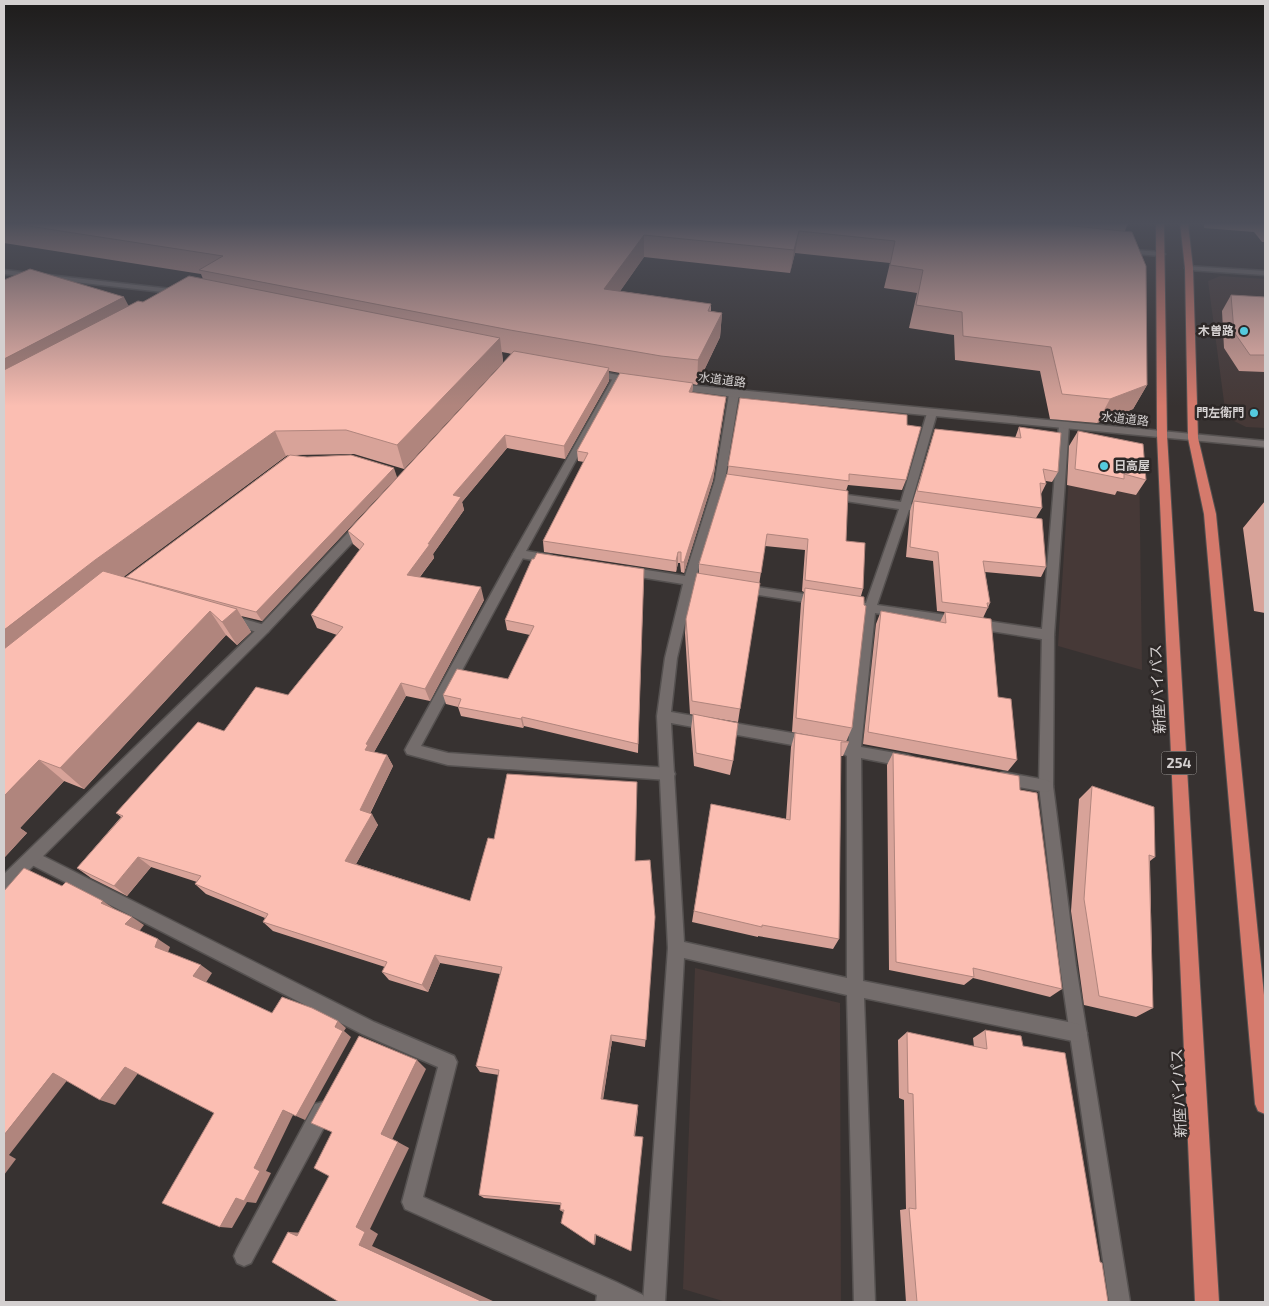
<svg xmlns="http://www.w3.org/2000/svg" width="1269" height="1306" viewBox="0 0 1269 1306" font-family="'Exo 2','Noto Sans JP',sans-serif">
<style>
.built{fill:#463937}
.lines{fill:none;stroke-linecap:round;stroke-linejoin:round}
.service-casing{stroke:#555150;stroke-width:3}
.minor-casing{stroke:#555150;stroke-width:3}
.tertiary-casing{stroke:#555150;stroke-width:3}
.trunk-casing{stroke:#555150;stroke-width:2}
.service{fill:#746d6c;fill-rule:evenodd}
.minor{fill:#746d6c;fill-rule:evenodd}
.tertiary{fill:#746d6c;fill-rule:evenodd}
.trunk{fill:#d57a6c;fill-rule:evenodd}
.wall{fill:#d8a399;fill-rule:evenodd}
.shaded-wall{fill:#b0857d}
.building{fill:#fbbeb2;stroke:#b0857d}
.poi-dot{fill:#54cade;stroke:#2d2827;stroke-width:2}
.labels{text-anchor:middle;stroke-width:5;stroke-linejoin:round;paint-order:stroke}
.far-poi-label{font-size:12px;font-weight:bold;fill:#d4d0d0;stroke:#2d2827;text-anchor:end}
.far-street-label{font-size:12px;fill:#d4d0d0;stroke:#2d2827}
.shield{fill:#2d2827;stroke:#a29e9d;stroke-width:1}
.shield-label{font-size:14px;font-weight:bold;fill:#d4d0d0}
.street-label{font-size:15px;fill:#d4d0d0;stroke:#2d2827}
</style>
<rect width="100%" height="100%" fill="#373231"/>
<path class="built" d="M1220 276 1265 279V428L1246 427 1226 417 1208 281Z
M1071 444 1139 451 1142 670 1058 646Z
M695 968 840 1003 841 1302H726L683 1289Z"/>
<g class="lines">
<g class="service-casing">
<path id="service" d="M519 550 525 554 421 746 448 753 668 768 673 770 675 774 673 778 668 780 448 765 407 754 405 750 407 746 513 554Z
M230 615 268 626 270 629 268 632 264 634 226 623 224 620Z
M1048 630 1052 632 1054 635 1053 786 1076 966 1130 1302H1109L1060 966 1039 786 1042 635 1044 632Z
M33 851 374 1022 454 1056 457 1062 423 1197 616 1282 643 1295 646 1302H596L597 1295 405 1209 402 1202 438 1067 362 1034 28 863 25 858 28 853Z
M322 1102 329 1104 331 1111 329 1118 251 1263 244 1266 237 1263 234 1256 237 1249 315 1104Z"/>
</g>
<g class="minor-casing">
<path id="minor" d="M1121 249 1161 252 1165 254 1161 256 1124 253 1120 251Z
M1186 266 1265 271V275L1189 270 1185 268Z
M617 375 621 378 526 551 551 555 557 559 551 563 515 557 513 554 613 378Z
M734 391 739 394 725 480 696 578 715 581 717 584 711 588 694 585 677 658 671 712 809 736 814 738 816 742 814 746 809 748 671 723 684 942 847 978V756L843 754 841 750 843 746 848 744 864 611 846 608 844 605 850 601 866 603 899 509 832 499 827 496 832 493 901 502 927 413 932 410 935 411 937 413 911 504 916 507 915 509 909 510 877 605 1042 629 1059 425 1064 422 1069 425 1054 635 1052 638 1048 640 875 613 861 747 907 755 912 757 914 761 912 765 907 767 861 758 863 981 1078 1024 1084 1027 1087 1033 1084 1039 1078 1042 864 998 875 1302H854L847 995 684 958 665 1302H643L668 948 657 716 665 658 683 584 627 575 621 571 627 567 685 576 715 480 729 394Z
M362 521 366 522 367 525 366 528 268 632 10 889 4 891V874L260 626 358 522Z
M743 585 818 596 824 600 818 604 739 592 737 589Z
M1003 772 1046 780 1051 782 1053 786 1051 790 1046 792 1003 784 998 782 996 778 998 774Z"/>
</g>
<g class="tertiary-casing">
<path id="tertiary" d="M4 270 180 290 184 292 180 294 4 274Z
M592 370 634 378 638 381 634 384 589 375 588 373Z
M676 384 1265 441V447L734 397 673 389 672 387Z"/>
</g>
<g class="trunk-casing">
<path id="trunk" d="M1156 223H1164L1167 435 1219 1302H1195L1157 435Z
M1180 223H1188L1193 268 1198 438 1216 514 1265 1005V1114L1258 1111 1255 1104 1204 514 1188 438 1185 268Z"/>
</g>
<use href="#service" class="service"/>
<use href="#minor" class="minor"/>
<use href="#tertiary" class="tertiary"/>
<use href="#trunk" class="trunk"/>
</g>
<path class="wall" d="M4 223H1128L1125 231 1147 385 1133 409 1097 423 1050 419 1040 371 955 360 954 335 909 328 917 293 884 288 890 263 795 253 790 273 644 257 620 291 711 304V311L722 313 720 337 697 385 693 384 692 393 726 397 713 480 684 573 681 572 680 563H678L676 572 544 552 543 541 584 462 578 461 577 451 620 373 609 371V381L565 459 507 448 462 502 464 510 433 554 434 558 420 577 484 600 430 701 406 696 374 752 387 755 393 766 370 814 378 825 356 864 470 901 635 861 655 917 645 1047 612 1041 603 1100 638 1110 635 1136 631 1251 596 1235 595 1245 563 1212 560 1210 561 1205 484 1198 479 1195 499 1075 480 1072 476 1066 500 974 440 963 428 992 389 980 382 972 385 967 273 931 263 922 265 918 206 894 195 884 197 882 151 867 127 896 91 878 77 868 121 817 116 813 224 731 288 695 337 635 317 628 311 615 360 550 353 544 348 531 512 354 502 352 503 362 404 469 354 454 295 455 397 477 262 621 241 616 251 632 237 645 226 635 84 789 64 781 20 828 27 833 4 858 129 306 143 302 203 279 201 274 4 243ZM289 455 127 578 123 577 286 456Z
M1204 223H1265V242H1262L1254 232 1204 228Z
M1231 295 1265 297V372L1239 371 1224 348 1222 311Z
M740 398 906 480 902 490 848 485 846 491V541L863 589 861 596 852 728 846 742 792 732 801 603 804 592 802 591 805 550 765 546 738 722 690 714 685 633 686 619 699 573V564L727 475Z
M1019 427 1058 472 1052 482 1046 481V484L1041 494 1042 508 1036 518 1046 567 1041 577 985 572 990 603 983 618 998 697 1017 760 1008 771 863 744 876 624 881 611 940 622 945 612 937 611 933 561 906 557 910 511 935 429 1015 438Z
M1078 431 1146 480 1136 495 1117 491 1115 495 1067 485 1069 446Z
M1265 501V613L1254 611 1243 528Z
M644 569 638 753 524 726 523 728 461 716 458 707 446 704 443 695 508 679 530 635 507 630 505 620Z
M693 714 733 761 730 775 694 766 691 729Z
M795 733 849 742 843 756H841L839 939 833 949 758 936V937L692 922 711 804 786 819 791 747Z
M893 753 1020 790 1062 989 1050 997 973 978 964 985 889 970 887 765Z
M1092 786 1155 857 1150 861 1153 1008 1136 1017 1084 1005 1071 911 1079 799Z
M985 1030 1023 1046 1100 1262 1108 1302H906L900 1210 906 1209 904 1100 899 1098 898 1040 907 1032 974 1047 973 1038Z"/>
<path class="shaded-wall" d="M799 231 795 253 790 273 794 250Z
M644 235V257L605 313 604 289Z
M124 297 136 320 4 392V359Z
M722 313 720 337 697 385 698 360Z
M500 338 503 362 404 469 397 445Z
M609 368V381L565 459 564 446Z
M693 383 692 394 689 392Z
M1147 385 1133 409 1097 423 1110 399Z
M726 397 713 480 684 573V562Z
M275 431 286 456 114 584 4 672V630L95 560Z
M505 435 507 448 462 502 464 510 433 554 434 558 411 588 407 575 428 544 453 495Z
M394 468 397 477 262 621 256 612Z
M678 552V563L676 572V561Z
M481 587 484 600 430 701 425 689Z
M237 609 251 632 237 645 222 622Z
M210 611 226 635 84 789 60 768Z
M401 683 406 696 373 754 365 750 366 744Z
M522 717 524 726 523 728 521 719Z
M387 755 393 766 366 821 360 810Z
M39 760 64 781 20 828 27 833 4 858V796Z
M372 814 378 825 352 871 345 861Z
M138 857 151 867 127 896 114 886Z
M103 901 116 910 101 903Z
M132 917 144 925 138 933 125 924Z
M158 939 170 947 167 955 155 947Z
M435 955 440 963 428 992 422 985Z
M201 965 212 973 205 984 193 976Z
M338 1021 346 1028 344 1031 351 1037 305 1120 296 1116Z
M611 1035 612 1041 602 1104 601 1099Z
M417 1060 426 1069 392 1140 381 1134Z
M125 1067 139 1072 115 1105 100 1100Z
M53 1073 69 1078 9 1155 16 1159 4 1175V1135Z
M283 1110 293 1115 266 1171 271 1173 256 1203 247 1202 232 1228 220 1227 236 1198 254 1168Z
M398 1142 409 1148 370 1229 378 1234 372 1246 495 1302H483L359 1245 356 1227Z
M288 1232 305 1233 297 1236Z
M595 1234 596 1235 595 1245H594Z"/>
<path class="building" d="M9 223H1044L1132 232 1146 266 1147 385 1110 399 1062 394 1051 347 963 336 962 312 916 305 923 270 890 265 895 241 799 231 794 250 644 235 604 289 711 304 708 311 722 313 698 360 661 356 510 330 199 270 223 256Z
M30 269 124 297 4 359V280Z
M189 276 500 338 397 445 346 430 275 431 95 560 4 630V370L138 301 143 302Z
M1231 295 1265 297V355H1250L1234 332Z
M514 351 609 368 564 446 505 435 453 495 461 497 428 544H430L407 575 481 587 425 689 401 683 366 744 368 745 365 750 387 755 360 810 372 814 345 861 470 901 488 838 494 839 507 774 637 782 635 861 650 860 655 917 646 1040 611 1035 601 1099 638 1105 634 1136 643 1137 631 1251 595 1234 594 1245 561 1223 564 1210H560L561 1203 479 1195 499 1070 476 1066 502 967 435 955 422 985 382 972 387 962 263 922 268 914 195 884 201 876 138 857 114 886 77 868 123 816 116 813 198 722 224 731 256 687 288 695 343 627 311 615 364 544 348 531Z
M620 373 693 383 689 392 726 397 714 469 684 562H681V552H678L676 561 543 541 588 453 577 451Z
M740 398 907 415V425L921 427 906 480 849 474V481L728 466Z
M1019 427 1061 433 1058 472 1043 469 1046 484 1040 483 1042 508 917 491 935 429 1021 438Z
M1078 431 1143 444 1146 480 1124 474V479L1075 469Z
M290 455 307 457 351 455 394 468 256 612 126 577Z
M727 474 848 491 846 541 865 543 863 589 805 580 808 539 767 534 761 573 699 564Z
M914 501 1042 519 1046 567 983 561 990 603H987L988 608 942 602 938 552 910 547Z
M537 553 644 569 638 744 522 717 521 719 458 707 461 699 443 695 457 669 508 679 534 626 505 620 532 559H534Z
M103 571 237 609 222 622 210 611 60 768 39 760 4 796V649Z
M697 573 760 583 740 709 692 701 686 619Z
M805 588 864 597V605L866 606 852 728 796 718Z
M881 611 946 623 945 612 991 619 998 697 1011 699 1017 760 868 732Z
M693 714 738 723 733 761 696 753Z
M795 733 849 742H841L839 939 762 925V927L694 911 711 804 790 820Z
M893 753 1019 776 1020 790 1037 793 1062 989 973 968 974 977 896 962Z
M1092 786 1154 807 1155 857 1149 855 1153 1008 1099 996 1084 899Z
M24 868 62 886 66 882 103 901 101 903 132 917 125 924 158 939 155 947 201 965 193 976 272 1013 282 997 312 1008 338 1021 335 1027 343 1031 296 1116 283 1110 254 1168 260 1171 244 1201 236 1198 220 1227 162 1203 214 1113 125 1067 100 1100 53 1073 4 1135V891Z
M985 1030 1021 1036 1023 1046 1065 1053 1100 1262 1102 1263 1108 1302H917L909 1208 916 1209 913 1094 908 1093 907 1032 987 1049Z
M359 1036 417 1060 381 1134 398 1142 356 1227 365 1232 359 1245 483 1302H339L272 1262 288 1232 297 1236 329 1176 314 1168 332 1132 311 1123Z"/>
<linearGradient id="sky" x2="0" y2="1"><stop stop-color="#1e1c1b"/><stop offset="0.55" stop-color="#4d4f5a"/><stop offset="1" stop-color="#4d4f5a" stop-opacity="0"/></linearGradient>
<rect width="1269" height="406" fill="url(#sky)"/>
<g class="poi-dot">
<circle cx="1244" cy="331" r="5"/>
<circle cx="1254" cy="413" r="5"/>
<circle cx="1104" cy="466" r="5"/>
</g>
<g class="labels">
<g class="far-poi-label">
<text x="1234" y="335">木曽路</text>
<text x="1244" y="417">門左衛門</text>
<text x="1114" y="470" text-anchor="start">日高屋</text>
</g>
<g class="far-street-label">
<text transform="translate(722 380) rotate(7)" y="4">水道道路</text>
<text transform="translate(1125 419) rotate(6)" y="4">水道道路</text>
</g>
<rect class="shield" x="1161.5" y="751.5" width="35" height="23" rx="4"/>
<g class="shield-label">
<text x="1179" y="768">254</text>
</g>
<g class="street-label">
<text transform="translate(1158 689) rotate(-93)" y="5">新座バイパス</text>
<text transform="translate(1179 1093) rotate(-93)" y="5">新座バイパス</text>
</g>
</g>
<rect width="1269" height="1306" fill="none" stroke="#d4d0d0" stroke-width="10"/>
</svg>
